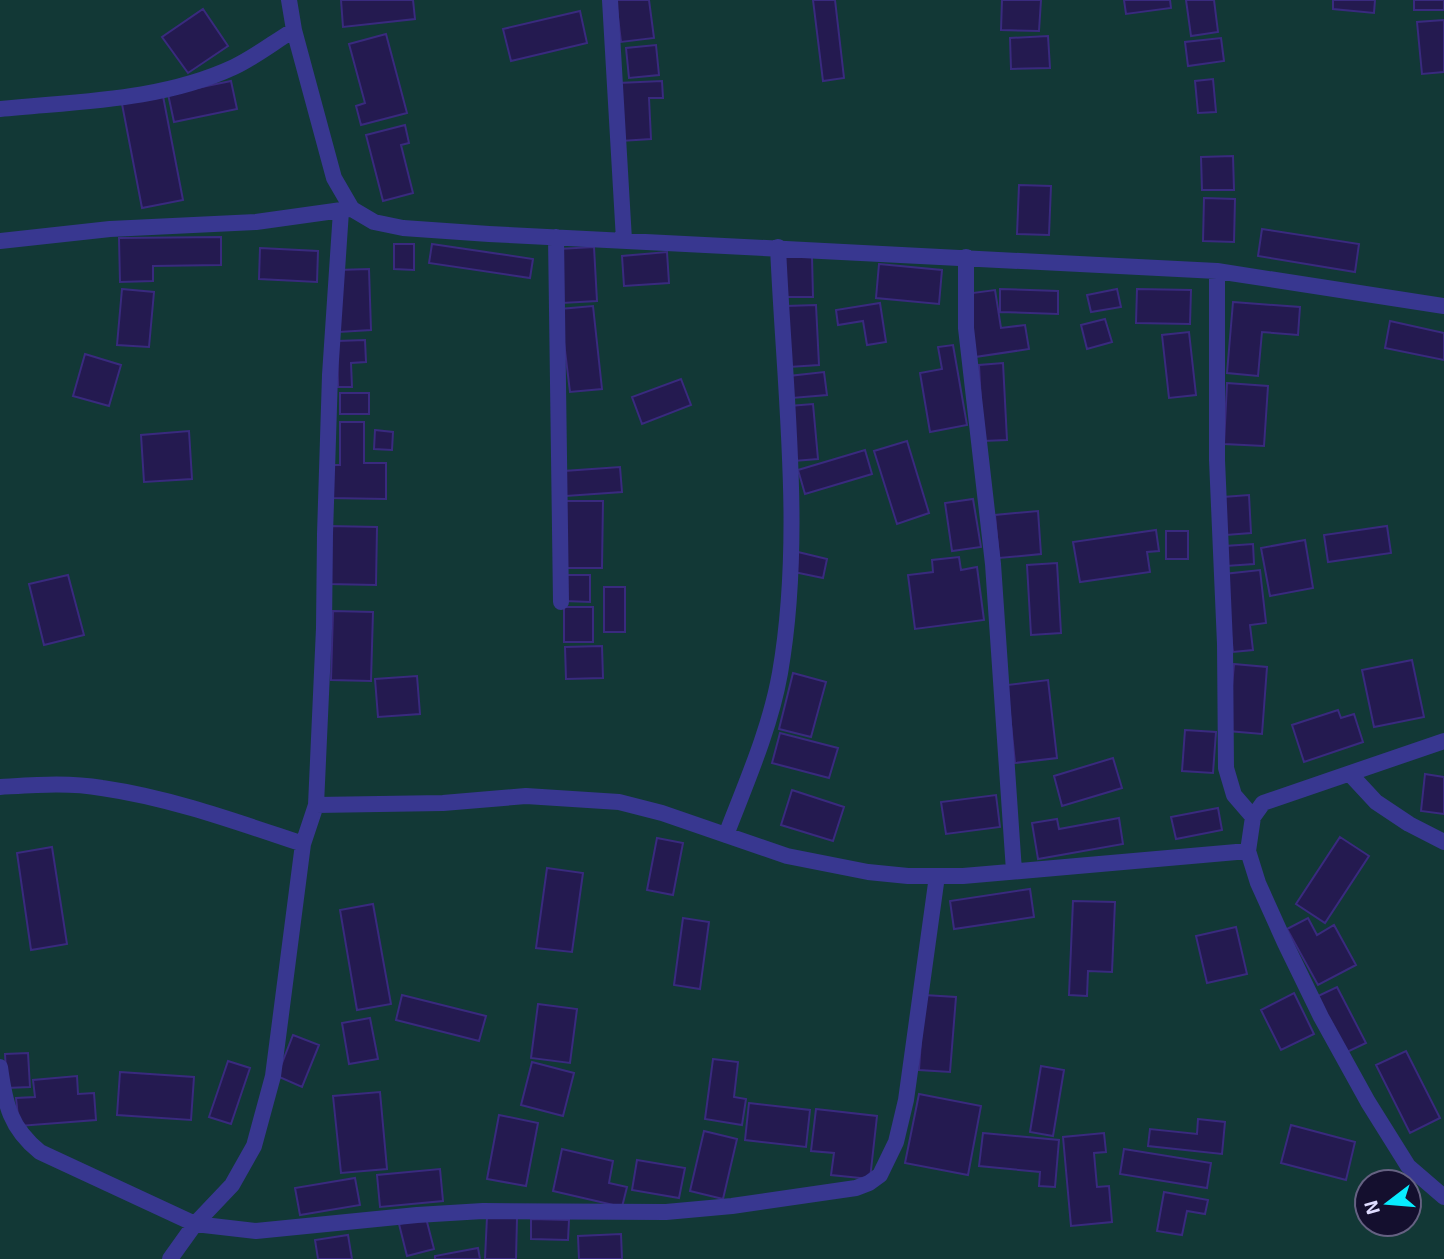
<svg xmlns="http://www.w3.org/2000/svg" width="1444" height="1259" viewBox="0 0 1444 1259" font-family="'Exo 2',sans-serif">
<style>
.green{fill:#123836;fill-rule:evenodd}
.building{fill:#241a50;stroke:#392a7e;stroke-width:2}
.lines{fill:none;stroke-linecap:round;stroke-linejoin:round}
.lane{stroke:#383790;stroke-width:16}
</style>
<rect width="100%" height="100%" fill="#140f2e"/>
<path class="green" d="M0 0H1444V1259H0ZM1367 1182H1409V1224H1367Z"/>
<path class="building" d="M341 0H413L415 19 343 27Z
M616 0H649L654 38 621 42Z
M813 0H835L844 78 823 81Z
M1002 0H1041L1039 31 1001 30Z
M1124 0H1170L1171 8 1126 14Z
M1186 0H1214L1218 32 1191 36Z
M1333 0H1375L1374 13 1333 9Z
M1414 0H1444V10H1414Z
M203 9 228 46 188 73 162 37Z
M580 11 587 43 511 61 503 29Z
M1444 20V72L1422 74 1417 22Z
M386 34 407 113 361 125 356 106 365 103 349 44Z
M1048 36 1050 68 1011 69 1010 38Z
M1221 38 1224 61 1188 66 1185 42Z
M656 45 659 75 629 78 626 48Z
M1213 79 1216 112 1198 113 1195 81Z
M231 81 237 109 174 122 168 94Z
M662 81 663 98H649L651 139 621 141 618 83Z
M163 96 183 200 142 208 122 104Z
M405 125 409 143 401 145 413 193 383 201 366 135Z
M1233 156 1234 190H1202L1201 157Z
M1019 185 1051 186 1049 235 1017 234Z
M1204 198 1235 199 1234 242 1203 241Z
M1262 229 1359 244 1355 272 1258 256Z
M221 237V265L153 266V281L120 282 119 238Z
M394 244H414V270L394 269Z
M432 244 533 259 530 278 429 263Z
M594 247 597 301 562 303 558 249Z
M260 248 318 251 317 282 259 279Z
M667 252 669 283 624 286 622 256Z
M785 256H812L813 297H785Z
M879 264 942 270 939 304 876 298Z
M369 269 371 330 339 332 337 270Z
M122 289 154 292 149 347 117 345Z
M1000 289 1058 291V314L1000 312Z
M1117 289 1121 307 1091 312 1087 295Z
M1137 289 1191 290 1190 324 1136 323Z
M995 290 1001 328 1025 325 1029 349 975 357 965 294Z
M1233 302 1300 307 1298 335 1262 332 1258 376 1227 373Z
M880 303 886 342 867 345 863 321 838 325 836 310Z
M816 305 819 365 789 367 786 306Z
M593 306 602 389 570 392 560 309Z
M1105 319 1112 342 1087 349 1081 325Z
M1390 321 1444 333V360L1385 348Z
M1189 332 1196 395 1169 398 1162 335Z
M365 340 366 362 351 363 352 387H338L337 341Z
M953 345 967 425 930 432 920 373 942 369 938 347Z
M85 354 121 365 109 406 73 396Z
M1003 363 1007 440 983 441 979 365Z
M824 372 827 395 792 398 789 376Z
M681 379 691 405 642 424 632 397Z
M1227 383 1268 386 1264 446 1224 444Z
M340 393H369V414H340Z
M813 404 818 459 794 461 789 406Z
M340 422H364V463H386V499L330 498 331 465H340Z
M375 430 393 432 392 450 374 449Z
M189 431 192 479 144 482 141 435Z
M907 441 929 513 897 524 874 451Z
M865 450 872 474 805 494 798 470Z
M620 467 622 492 566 496 564 471Z
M1249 495 1251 533 1226 535 1223 497Z
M973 499 981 547 952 551 945 503Z
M564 501H603L602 568H564Z
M1038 511 1041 554 999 558 995 515Z
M329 526 377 527 376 585 328 584Z
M1387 526 1391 553 1328 562 1324 535Z
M1156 530 1159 551 1147 552 1150 572 1080 582 1073 542Z
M1166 531H1188V559H1166Z
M1305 540 1313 588 1270 596 1261 548Z
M1253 544 1254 564 1226 566 1225 546Z
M798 552 827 559 823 578 794 572Z
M959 557 961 570 977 567 984 620 915 629 908 575 933 572 932 560Z
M1057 563 1061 633 1031 635 1027 565Z
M1260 570 1266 623 1250 625 1253 650 1233 652 1224 574Z
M68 575 84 635 44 645 29 584Z
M565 575H590V602L565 601Z
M604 587H625V632H604Z
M564 607H593V642H564Z
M333 611 373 612 371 681 331 680Z
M602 646 603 678 566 679 565 647Z
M1412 660 1424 717 1374 727 1362 670Z
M1234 664 1267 667 1262 734 1228 731Z
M793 673 826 682 811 737 779 729Z
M417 676 420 714 378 717 375 679Z
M1048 680 1057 758 1015 763 1007 685Z
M1338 710 1341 718 1354 714 1363 742 1304 762 1292 725Z
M1185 730 1216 732 1213 773 1182 771Z
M780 733 838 748 829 778 772 763Z
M1113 758 1122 788 1062 806 1054 776Z
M1425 774 1444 777V814L1421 811Z
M792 790 844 807 833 841 781 825Z
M996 795 1000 827 946 834 941 802Z
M1218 808 1222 830 1176 839 1171 817Z
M1119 818 1123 844 1038 859 1032 823 1057 819 1059 829Z
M1340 837 1369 856 1325 923 1296 904Z
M657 838 683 843 673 895 647 890Z
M52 847 67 944 31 950 17 853Z
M547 868 583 873 572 952 536 948Z
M1030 889 1034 917 954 929 950 901Z
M1073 901 1115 902 1112 972 1088 971 1087 996 1069 995Z
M373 904 391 1004 357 1010 340 910Z
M683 918 709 922 700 989 674 985Z
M1308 918 1317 935 1334 925 1356 965 1318 985 1287 929Z
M1236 927 1247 974 1207 983 1196 936Z
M1337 987 1366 1043 1345 1053 1316 997Z
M1294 993 1314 1034 1281 1050 1261 1010Z
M402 995 486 1016 479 1041 396 1020Z
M924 995 956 997 950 1072 919 1070Z
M538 1004 577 1009 570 1063 531 1058Z
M370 1018 378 1059 349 1064 342 1023Z
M293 1035 319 1045 302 1087 277 1076Z
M1406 1051 1440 1118 1410 1133 1376 1065Z
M28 1053 30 1087 7 1088 5 1054Z
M713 1059 738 1062 734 1097 746 1099 742 1125 705 1119Z
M228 1061 250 1068 231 1124 209 1117Z
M532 1062 574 1073 563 1116 521 1105Z
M1041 1066 1064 1070 1053 1136 1030 1132Z
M120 1072 194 1077 191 1120 117 1115Z
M77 1076 78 1094 94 1093 96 1120 19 1126 16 1098 35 1097 33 1080Z
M380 1092 387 1169 341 1173 333 1096Z
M919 1094 981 1106 968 1175 905 1163Z
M749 1103 810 1110 806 1147 745 1140Z
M816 1109 877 1116 870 1179 831 1175 834 1153 811 1151Z
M499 1115 538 1123 526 1186 487 1179Z
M1198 1119 1225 1122 1222 1154 1148 1146 1150 1129 1197 1134Z
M1291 1125 1355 1142 1346 1180 1281 1163Z
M704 1131 737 1139 723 1199 690 1191Z
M983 1133 1059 1140 1055 1187 1039 1186 1040 1172 979 1166Z
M1104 1133 1106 1152 1094 1153 1097 1187 1109 1186 1112 1222 1071 1226 1063 1137Z
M562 1149 613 1161 609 1183 627 1187 622 1207 553 1191Z
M1124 1149 1211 1163 1207 1188 1120 1174Z
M637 1160 685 1168 679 1198 632 1190Z
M440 1169 443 1201 380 1207 377 1175Z
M355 1178 360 1205 300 1215 295 1188Z
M1164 1192 1208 1200 1205 1214 1187 1211 1182 1235 1157 1231Z
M487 1217 517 1218 516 1259H485Z
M426 1218 434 1249 407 1256 399 1224Z
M531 1219 569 1220 568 1240 531 1239Z
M621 1234 622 1259H579L578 1236Z
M348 1235 352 1259H318L315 1240Z
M478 1248 480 1259H435V1256Z"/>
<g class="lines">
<path class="lane" d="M289 0 294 30 334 178 352 209 374 222 403 228 489 234 1217 271
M610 0 624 240
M0 109C79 101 161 101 234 67 255 57 274 42 294 30
M341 211 330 375 325 534 324 628 316 805 443 803 526 796 619 802 662 813 787 856 868 872 908 876H963L1248 851
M556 237 561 602
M0 241 110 229 256 222 349 209
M966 257V328L993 564 1014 871
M1444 741 1263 803 1253 817 1248 851 1258 883 1285 943 1321 1017 1368 1102 1408 1166 1444 1197
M1350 774 1376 802 1409 824 1444 842
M0 787C34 785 68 782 102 788 171 798 237 822 303 844
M1253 817 1234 795 1226 768 1225 644 1217 460V271L1444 306
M726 835C746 783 770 729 780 673 804 535 784 387 778 247
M0 1067C5 1104 10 1128 40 1152L195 1224 256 1231 417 1215 483 1211 666 1212 732 1206 856 1188 869 1183 880 1175 896 1142 906 1100 937 876
M170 1259 195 1224 232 1185 254 1146 273 1076 303 844 316 805"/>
</g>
<g transform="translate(1388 1203) rotate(254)"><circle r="33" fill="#140f2e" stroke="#656182" stroke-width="2"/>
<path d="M0-5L12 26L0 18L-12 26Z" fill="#08ecff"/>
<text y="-10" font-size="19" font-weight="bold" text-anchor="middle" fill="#dfdcff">N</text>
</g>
</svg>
